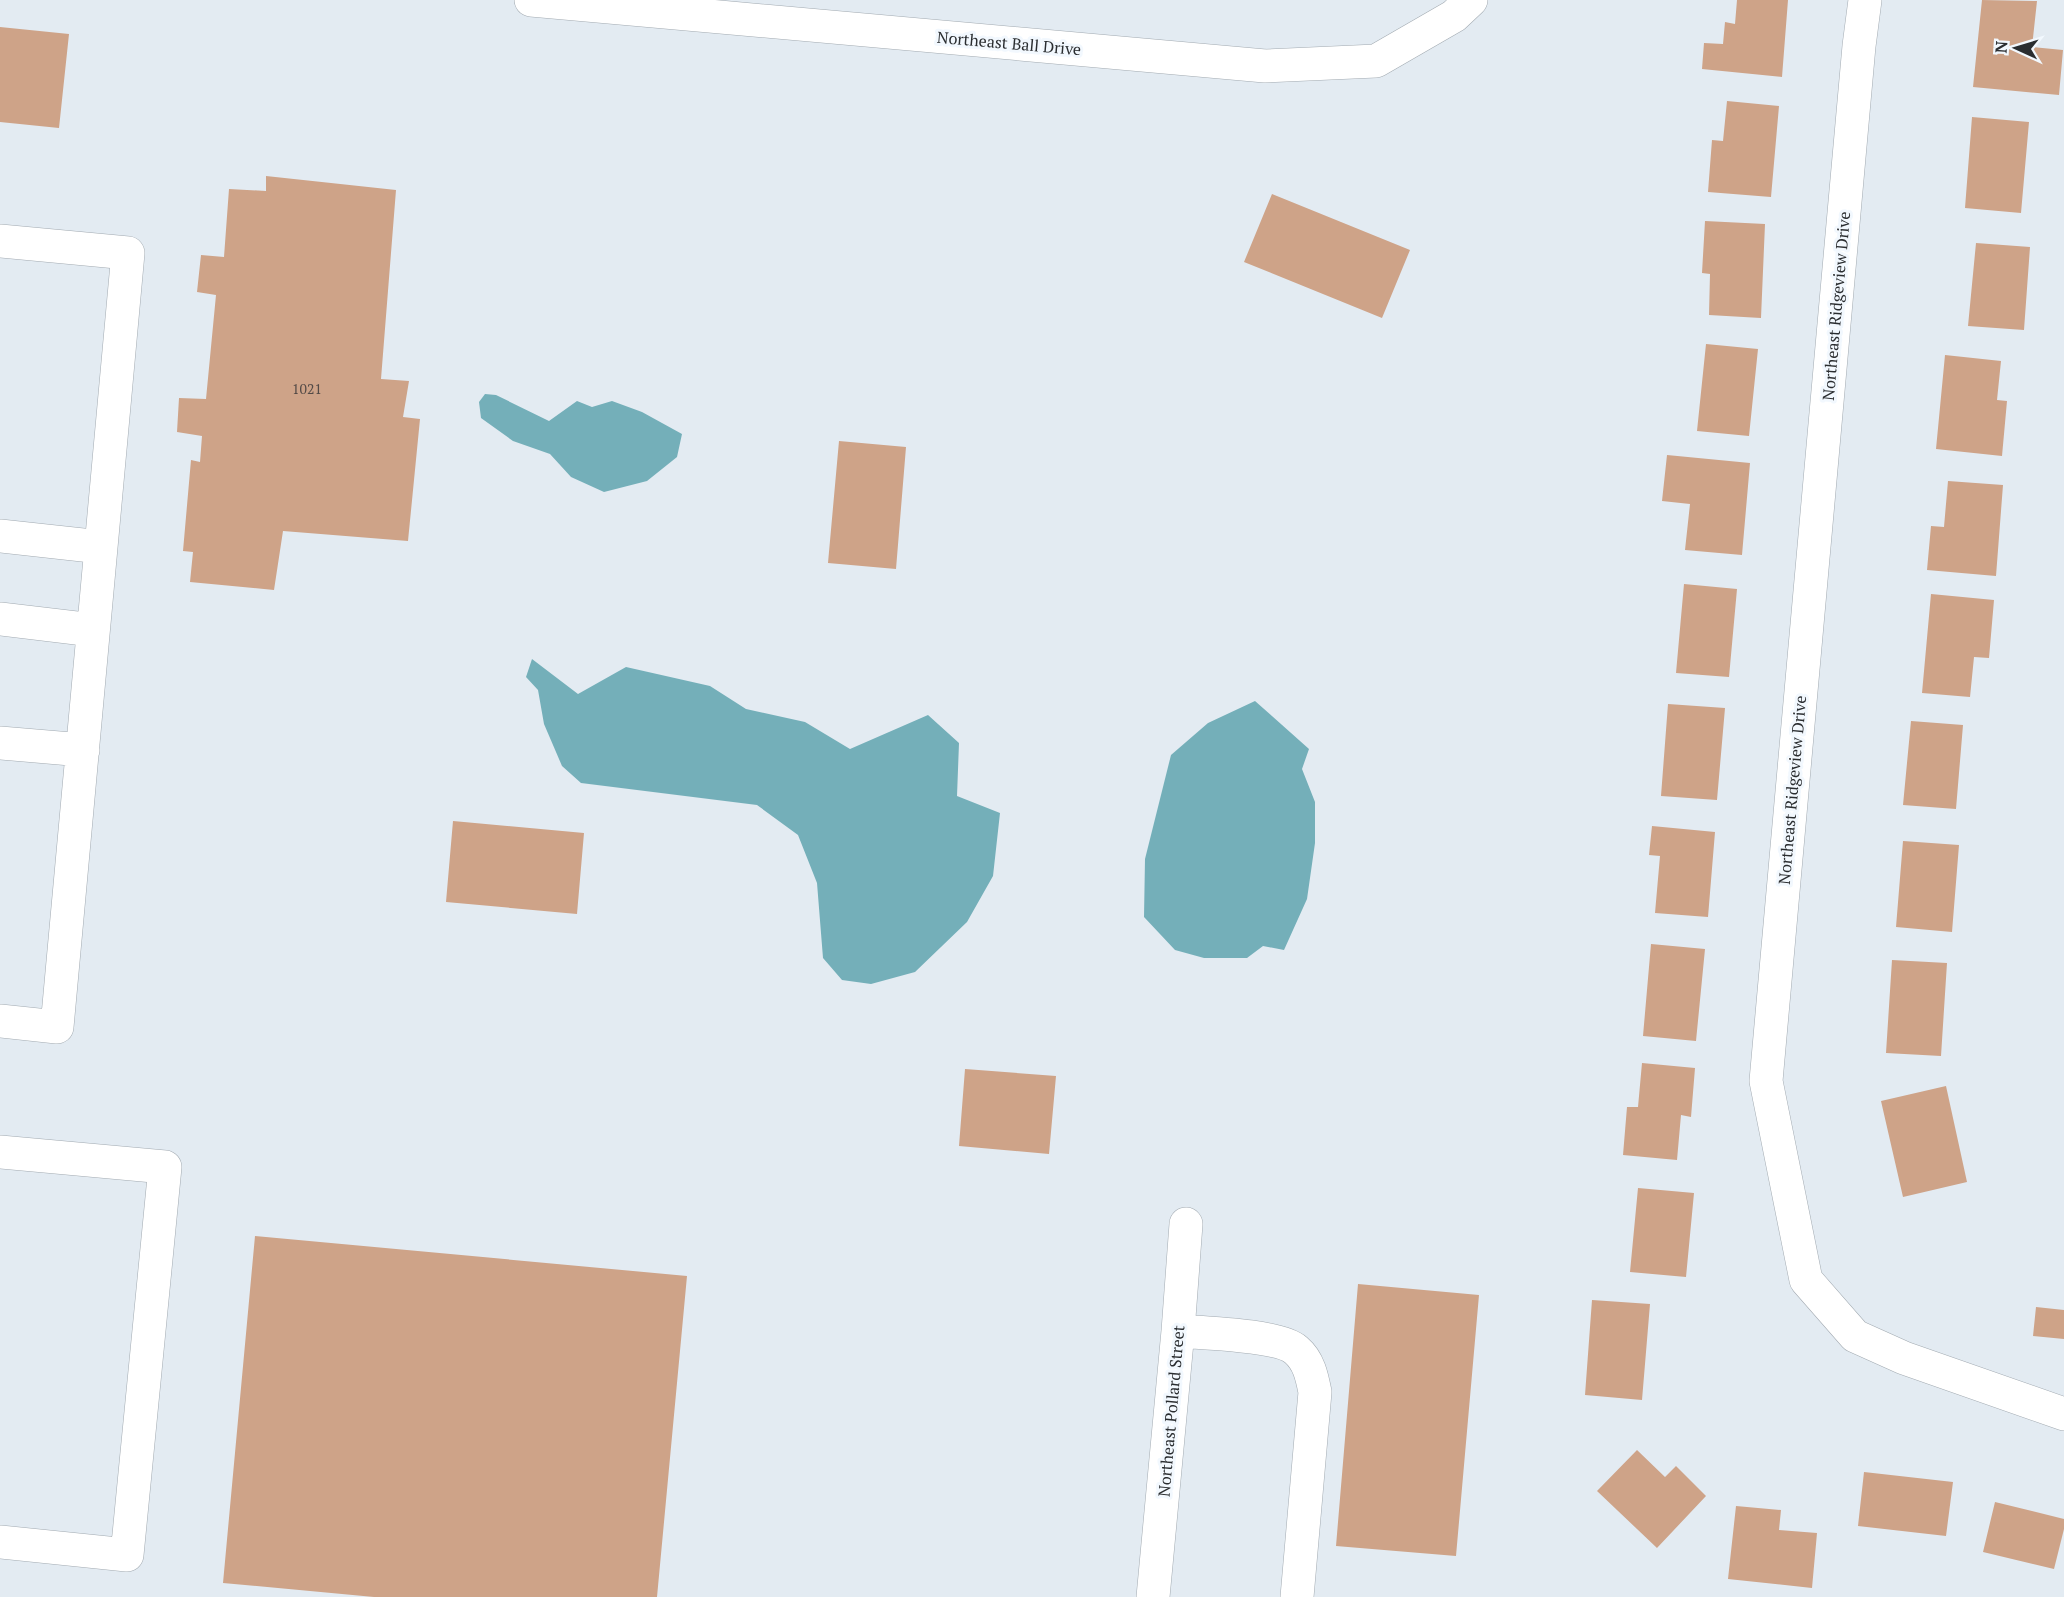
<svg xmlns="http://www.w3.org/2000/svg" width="2064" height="1597" viewBox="0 0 2064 1597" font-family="'PT Serif',serif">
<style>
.water{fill:#74afb9}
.building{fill:#cea388}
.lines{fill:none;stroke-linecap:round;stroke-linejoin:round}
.minor-casing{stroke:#a2aab1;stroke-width:34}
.minor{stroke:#fff;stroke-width:33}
.labels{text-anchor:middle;stroke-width:6;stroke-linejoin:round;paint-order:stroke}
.number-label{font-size:14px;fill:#534a46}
.street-label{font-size:16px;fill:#2a2d30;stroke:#f2f8fe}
</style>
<rect width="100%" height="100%" fill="#e3ebf2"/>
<path class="water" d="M485 394 496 395 549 421 577 401 592 407 612 401 642 412 682 434 677 457 647 481 604 492 571 477 550 454 513 441 481 418 479 402Z
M532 659 578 694 626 667 710 686 746 709 805 722 850 749 928 715 959 743 957 796 1000 813 993 876 967 922 915 972 871 984 842 980 823 958 817 883 798 835 757 805 581 783 562 766 544 724 538 690 526 677Z
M1255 701 1309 749 1302 769 1315 802V843L1307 899 1284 950 1263 946 1247 958H1204L1175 950 1144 917 1145 859 1171 755 1208 723Z"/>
<path class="building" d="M1737 0H1788L1782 77 1702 69 1704 43 1723 44 1725 22 1735 24Z
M1982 0 2037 1 2032 47 2063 50 2059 95 1973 87Z
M0 27 69 34 59 128 0 122Z
M1727 101 1779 106 1771 197 1708 192 1712 140 1723 141Z
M1972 117 2029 122 2021 213 1965 208Z
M266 176 396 190 381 379 409 381 403 417 420 419 408 541 283 531 274 590 190 582 193 552 183 551 191 460 200 462 202 436 177 432 179 398 206 399 216 295 197 292 201 255 224 257 229 189 266 191Z
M1272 194 1410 250 1382 318 1244 262Z
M1705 221 1765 224 1761 318 1709 315 1710 274 1702 273Z
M1976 243 2030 247 2024 330 1968 326Z
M1706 344 1758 349 1749 436 1697 431Z
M1945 355 2001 361 1997 400 2007 401 2002 456 1936 449Z
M839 441 906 447 896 569 828 563Z
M1667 455 1750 463 1742 555 1685 550 1690 504 1662 501Z
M1948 481 2003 485 1996 576 1927 570 1931 526 1944 527Z
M1684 584 1737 589 1729 677 1676 673Z
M1931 594 1994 600 1989 658 1974 657 1970 697 1922 693Z
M1668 704 1725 708 1717 800 1661 796Z
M1911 721 1963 725 1956 809 1903 805Z
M453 821 584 833 577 914 446 902Z
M1652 826 1715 832 1708 917 1655 913 1660 856 1649 855Z
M1903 841 1959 845 1952 932 1896 927Z
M1651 944 1705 949 1696 1041 1643 1036Z
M1892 960 1947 963 1941 1056 1886 1053Z
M1642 1063 1695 1068 1691 1117 1681 1115 1677 1160 1623 1155 1627 1107H1638Z
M965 1069 1056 1076 1049 1154 959 1146Z
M1946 1086 1967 1182 1903 1197 1881 1101Z
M1638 1188 1694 1193 1686 1277 1630 1272Z
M255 1236 687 1276 657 1597H374L223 1583Z
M1358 1284 1479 1295 1456 1556 1336 1546Z
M1592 1300 1650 1304 1642 1400 1585 1395Z
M2036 1307 2064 1310V1339L2033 1336Z
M1637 1450 1665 1477 1676 1466 1706 1496 1657 1548 1597 1491Z
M1864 1472 1953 1482 1946 1536 1858 1526Z
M1995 1502 2064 1519V1529L2054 1569 1983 1552Z
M1736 1506 1781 1510 1779 1530 1817 1533 1812 1588 1728 1579Z"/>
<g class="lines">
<g class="minor-casing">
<path id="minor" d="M531 0 1265 66 1376 61 1454 16 1471 0
M1865 0 1859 46 1766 1081 1806 1280 1855 1336 1904 1358 2064 1414
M0 241 128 253 57 1027 0 1021
M0 536 101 547
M0 619 93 630
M0 743 83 750
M0 1152 165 1167 127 1555 0 1542
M1178 1331C1204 1333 1279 1335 1296 1350 1309 1361 1312 1377 1315 1392L1297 1597
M1153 1597 1178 1331 1186 1224"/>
</g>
<use href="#minor" class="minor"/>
</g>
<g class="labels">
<g class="number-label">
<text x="307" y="394">1021</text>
</g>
<g class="street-label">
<text transform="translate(1009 43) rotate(5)" y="6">Northeast Ball Drive</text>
<text transform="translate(1836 306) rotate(-85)" y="6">Northeast Ridgeview Drive</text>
<text transform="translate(1792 790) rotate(-85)" y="6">Northeast Ridgeview Drive</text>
<text transform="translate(1171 1411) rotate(-85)" y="6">Northeast Pollard Street</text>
</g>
</g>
<g transform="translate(2016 48) rotate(274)" stroke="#f2f8fe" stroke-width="4.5" paint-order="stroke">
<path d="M0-4.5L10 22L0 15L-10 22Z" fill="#2a2d30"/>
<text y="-9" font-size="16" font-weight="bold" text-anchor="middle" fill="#2a2d30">N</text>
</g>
</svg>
